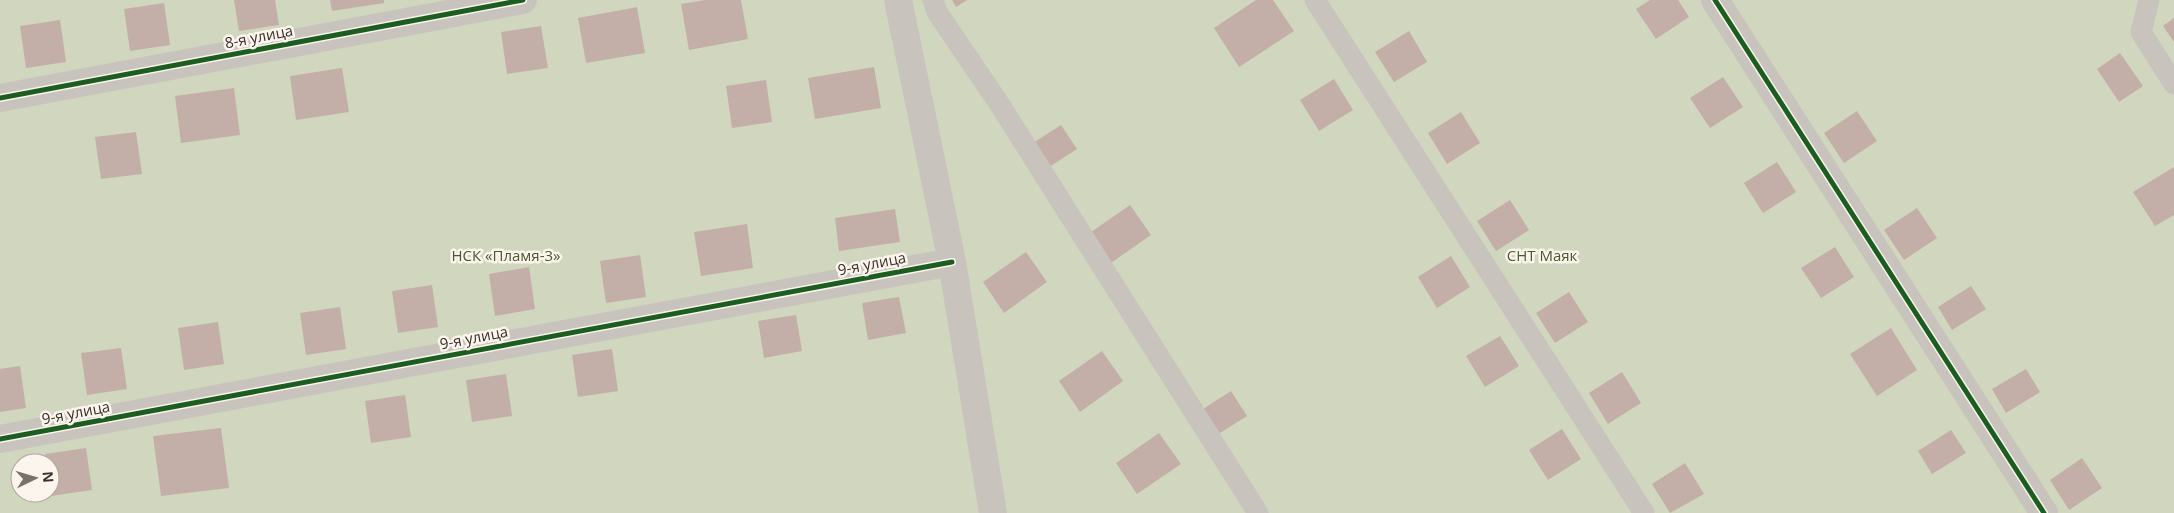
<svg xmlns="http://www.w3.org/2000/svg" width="2174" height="513" viewBox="0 0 2174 513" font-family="'Open Sans',sans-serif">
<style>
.green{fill:#d1d6bf;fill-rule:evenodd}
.building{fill:#c3afa7}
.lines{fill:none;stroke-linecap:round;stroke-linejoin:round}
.service{stroke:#c9c3be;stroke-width:21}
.minor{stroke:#c9c3be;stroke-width:28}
.cycleway-casing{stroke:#fbf5ee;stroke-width:8}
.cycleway{stroke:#1b5e20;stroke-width:5}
.labels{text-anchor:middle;stroke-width:5;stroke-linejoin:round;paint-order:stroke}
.street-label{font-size:15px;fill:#3b302b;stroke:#fbf5ee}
.park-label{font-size:15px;fill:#4a5a2e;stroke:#fbf5ee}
</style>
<rect width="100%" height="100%" fill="#f0ebe5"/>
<path class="green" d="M0 0H2174V513H0ZM20 463H50V493H20Z"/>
<path class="building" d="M234 0H275L279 25 239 31Z
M330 0H384V3L332 11Z
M705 0H741L748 39 689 50 681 4Z
M952 0H967L956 7Z
M1256 0H1273L1294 31 1239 67 1214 28Z
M1650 0H1678L1689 17 1656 39 1636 9Z
M164 3 170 45 130 51 124 9Z
M637 7 645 53 586 63 578 18Z
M2174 18V42L2163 26Z
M60 20 66 62 26 68 20 26Z
M541 26 548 68 507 74 501 32Z
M1409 31 1427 62 1394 82 1375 52Z
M2120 53 2143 86 2119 102 2097 69Z
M874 67 881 108 815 119 808 78Z
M342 68 349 112 296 120 290 76Z
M1723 77 1743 107 1710 128 1690 98Z
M1334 79 1353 110 1319 131 1300 100Z
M766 80 772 122 732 128 726 86Z
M234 88 240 135 181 143 175 96Z
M1857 111 1877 141 1844 163 1824 133Z
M1461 112 1480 143 1447 164 1428 133Z
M1061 125 1077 149 1046 169 1030 145Z
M136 132 142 174 101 179 95 137Z
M1777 162 1796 192 1763 213 1744 183Z
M2174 167V215L2155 226 2133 192Z
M1510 200 1529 230 1496 251 1477 221Z
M1130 205 1151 235 1108 265 1087 235Z
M1917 208 1937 238 1904 260 1884 230Z
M895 209 900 242 839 251 835 218Z
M747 224 753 268 701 276 694 232Z
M1835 247 1854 277 1821 298 1801 268Z
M1026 252 1047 282 1004 313 983 282Z
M640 255 646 297 606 303 600 261Z
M1451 256 1470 287 1437 308 1418 277Z
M529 267 535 309 495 316 489 274Z
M432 285 438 327 398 333 392 291Z
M1971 286 1986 309 1952 330 1938 307Z
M1569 292 1588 322 1555 343 1536 313Z
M899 297 906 333 868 340 862 303Z
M340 307 346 349 306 355 300 313Z
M796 315 802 351 764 358 758 321Z
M218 322 224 364 184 370 178 328Z
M1891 328 1917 370 1877 396 1850 354Z
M1500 336 1519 366 1485 387 1466 356Z
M121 348 127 389 87 395 81 353Z
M612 349 618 391 578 397 572 355Z
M1102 351 1123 381 1080 412 1059 381Z
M20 366 26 408 0 412V369Z
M2026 369 2040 392 2006 413 1992 389Z
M1622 372 1641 403 1608 424 1589 393Z
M506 374 512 416 472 422 466 380Z
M1231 391 1247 416 1215 436 1200 411Z
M405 395 411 437 371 443 365 401Z
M221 428 229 488 161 496 153 436Z
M1562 429 1581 459 1548 480 1529 450Z
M1951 430 1966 453 1932 474 1918 451Z
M1159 433 1181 464 1137 494 1116 463Z
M86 448 92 490 51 496 50 463H47L45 454Z
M2082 458 2102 488 2069 510 2050 480Z
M1685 463 1704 494 1670 513 1652 484Z"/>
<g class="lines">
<path class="service" d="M933 0 937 12 1000 105 1258 513
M1315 0 1644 513
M2149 0 2141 32 2174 84"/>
<path class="minor" d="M898 0 952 262 993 513
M1715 0 2044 513
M0 98 523 0
M0 439 952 262"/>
<g class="cycleway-casing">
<path id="cycleway" d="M1715 0 2044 513
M0 98 523 0
M0 439 952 262"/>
</g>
<use href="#cycleway" class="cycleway"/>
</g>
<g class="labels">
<g class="street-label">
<text transform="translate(259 37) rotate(-11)" y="5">8-я улица</text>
<text transform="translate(872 264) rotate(-11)" y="5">9-я улица</text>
<text transform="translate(474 338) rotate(-11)" y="5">9-я улица</text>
<text transform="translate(76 413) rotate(-11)" y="5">9-я улица</text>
</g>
<g class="park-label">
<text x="506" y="261">НСК «Пламя-3»</text>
<text x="1542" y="261">СНТ Маяк</text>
</g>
</g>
<g transform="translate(35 478) rotate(85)"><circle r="24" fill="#fbf5ee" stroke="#aea6a0"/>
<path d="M0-4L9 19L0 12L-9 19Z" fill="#7a716c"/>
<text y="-8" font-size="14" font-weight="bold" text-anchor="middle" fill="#3b302b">N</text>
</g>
</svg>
